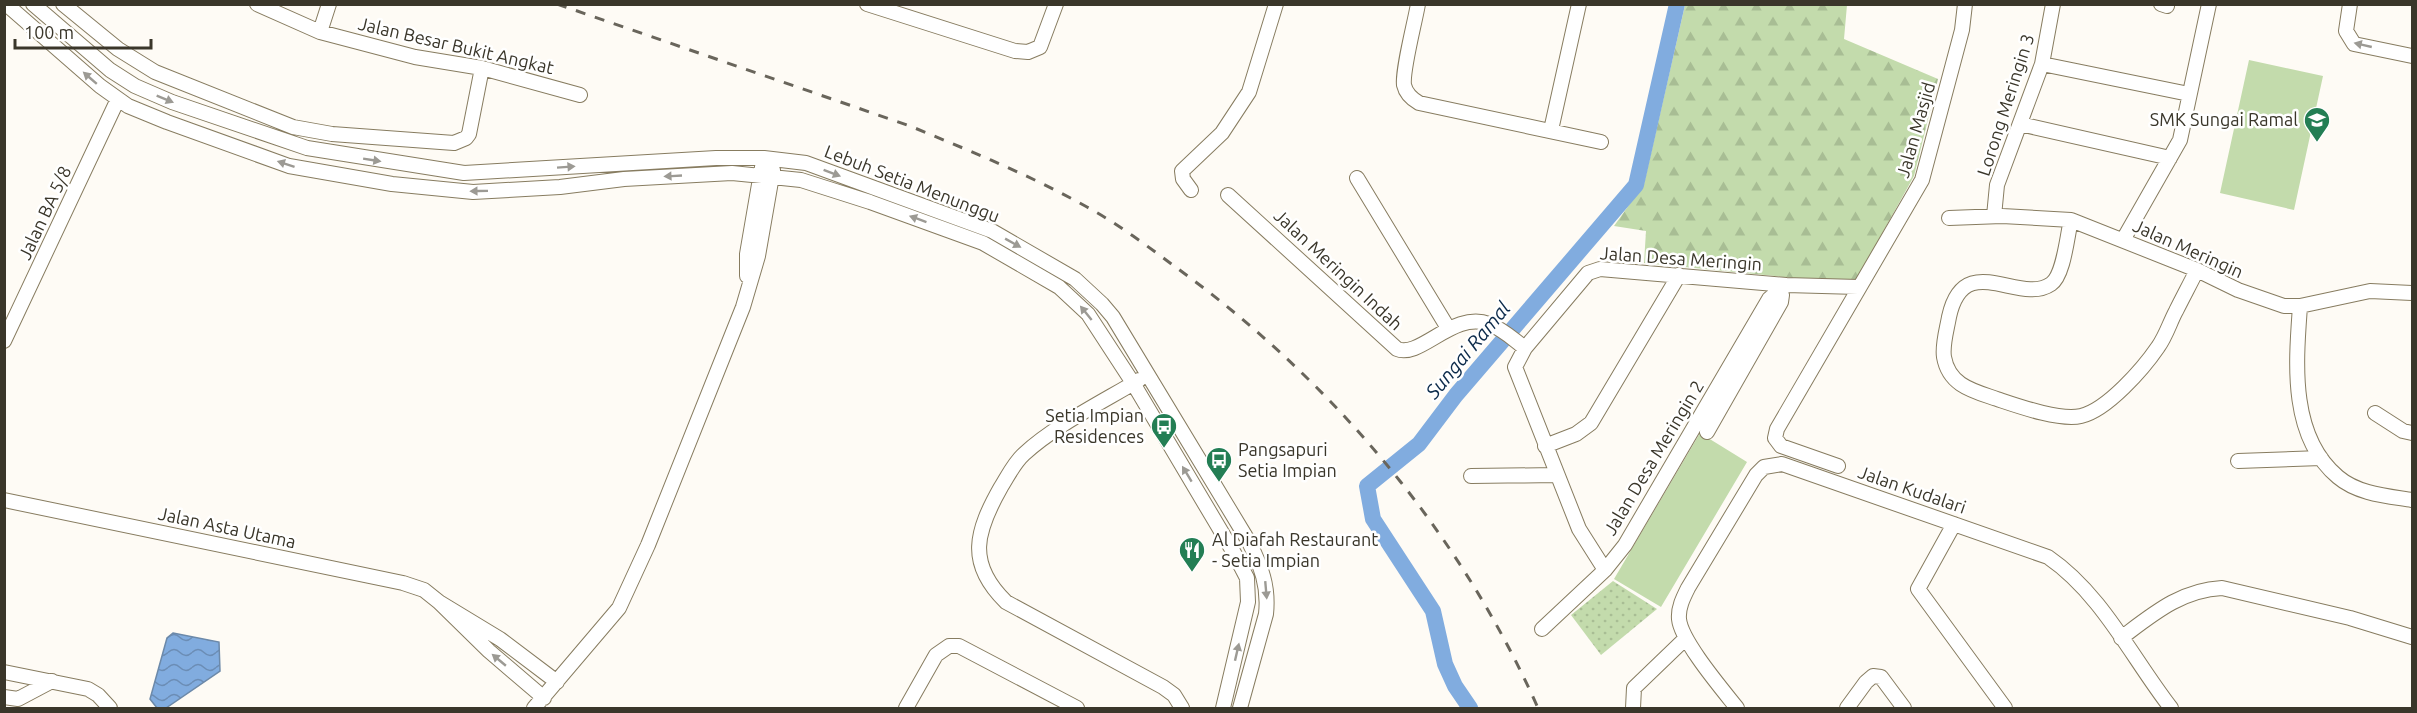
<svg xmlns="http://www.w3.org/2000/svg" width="2417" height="713" viewBox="0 0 2417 713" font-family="Ubuntu,sans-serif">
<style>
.grass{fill:#c3dbac}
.forest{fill:url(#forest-firs)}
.park{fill:url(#park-dots)}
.water{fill:url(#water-waves);stroke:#6c89a9;stroke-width:1.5}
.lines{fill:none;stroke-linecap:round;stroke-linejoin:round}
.river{stroke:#81acdf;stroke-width:16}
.minor-casing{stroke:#877c60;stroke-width:16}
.minor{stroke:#fff;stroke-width:14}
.rail{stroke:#69655b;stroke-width:3;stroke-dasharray:10 10;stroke-linecap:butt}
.oneway{fill:#9c9a94}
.labels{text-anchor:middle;stroke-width:5;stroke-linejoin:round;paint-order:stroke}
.street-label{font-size:18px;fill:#3a362a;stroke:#fff}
.poi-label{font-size:18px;fill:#3a362a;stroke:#fff;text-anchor:end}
.water-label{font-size:20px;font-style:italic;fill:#0b2a4a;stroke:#fff}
</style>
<defs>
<pattern id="forest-firs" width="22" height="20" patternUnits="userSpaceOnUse" patternTransform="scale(1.5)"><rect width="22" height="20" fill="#c3dbac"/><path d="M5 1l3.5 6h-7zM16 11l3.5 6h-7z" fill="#a8bd94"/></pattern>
<pattern id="park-dots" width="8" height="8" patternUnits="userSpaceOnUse" patternTransform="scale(1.5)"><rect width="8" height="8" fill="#c3dbac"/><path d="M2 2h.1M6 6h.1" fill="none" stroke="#a8bd94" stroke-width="1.8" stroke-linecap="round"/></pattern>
<pattern id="water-waves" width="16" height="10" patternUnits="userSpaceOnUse" patternTransform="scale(1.5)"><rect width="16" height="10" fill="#81acdf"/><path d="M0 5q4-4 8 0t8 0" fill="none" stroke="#6b8db5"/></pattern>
</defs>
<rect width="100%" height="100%" fill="#fefbf5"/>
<path class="grass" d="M2249 60 2323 76 2294 210 2220 193Z
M1700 433 1747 462 1661 607 1614 579Z"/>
<path class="forest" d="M1685 5H1847L1844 39 1938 79 1914 176 1854 284 1644 263 1646 231 1614 226 1644 184Z"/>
<path class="park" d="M1613 581 1657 609 1601 655 1571 615Z"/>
<path class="water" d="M173 633 219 642 220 671 166 708H157L150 699 167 638Z"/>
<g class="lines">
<path class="river" d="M1470 708 1455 686 1445 664 1433 611 1373 519 1367 486 1419 444 1456 395 1636 185 1677 4"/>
<g class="minor-casing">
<path id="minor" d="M6 4 100 86 128 106 167 122 289 166 392 184 473 192 560 187 624 179 732 173 801 180 870 202 983 243 1059 287 1088 314 1133 383 1234 553 1247 578 1248 602 1223 708
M33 4 110 70 135 86 172 102 307 148 464 173 716 158H764L806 163 992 231 1075 279 1102 304 1113 317 1249 542C1261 566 1269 586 1266 614L1240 708
M63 4 118 49 155 72 293 127 332 134 454 143 466 138 469 134 482 68
M257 4 320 32 415 57 482 68 580 95
M867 4 1015 51 1028 52 1040 47 1056 4
M1418 4C1415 22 1402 71 1404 85 1406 94 1412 99 1419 103L1601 142
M2161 4 2167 6
M2350 4 2346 31 2354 44 2412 56
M320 32 329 4
M2042 64 2189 94
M2020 124 2170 158
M1551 130 1579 4
M1357 178 1448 328
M1191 190 1183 179 1182 171 1222 133 1249 92 1276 4
M1228 195 1397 349C1420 359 1454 310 1489 324 1503 329 1514 340 1525 348
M1994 216 1997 185 2042 64 2053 4
M1949 218 2002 216 2071 220 2197 270 2238 290 2284 306H2300L2370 291 2412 293
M2071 220C2067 236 2064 275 2051 284 2019 306 1964 248 1949 317 1947 329 1942 345 1944 357 1949 386 1974 391 1997 399 2018 406 2060 421 2081 416 2107 410 2143 369 2158 347 2166 336 2170 322 2176 311 2183 297 2190 284 2197 270
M2123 240 2180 140 2209 4
M747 276V254L762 167
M2300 306C2296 362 2289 436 2338 477 2358 494 2387 496 2412 500
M4 341 118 99
M1139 380C1104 401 1054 426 1024 454 1014 463 1008 476 1001 487 976 531 966 563 1006 602L1163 687 1174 695 1182 708
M2375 413 2403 431 2412 433
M1707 432 1781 302 1782 295 1779 292
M1545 446 1576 434 1591 423 1679 275
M2238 461 2321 458
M1838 466 1781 446 1775 438 1777 429 1922 180 1962 30 1965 4
M1471 476 1556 475
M4 500 403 583 424 590 439 602
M1954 524 1918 589 2005 708
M1605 570 1579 529 1515 367 1525 348 1588 273 1600 269 1786 285 1858 287
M1542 629 1605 570 1625 545 1769 299 1786 285
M2121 638C2153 614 2181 590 2222 588L2350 618 2412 637
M4 672 88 689 98 695 110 708
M4 697 18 699 52 681
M544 698 489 651 439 602 500 639 557 682
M534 708 619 608 648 545 743 307 758 256 773 170
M906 708 936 655 949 646H959L1077 708
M1633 708 1634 688 1686 638
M1737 708C1722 689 1681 641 1679 619 1678 608 1683 598 1688 588L1756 475 1764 467 1782 464 2048 557C2102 594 2132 658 2171 708
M1847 708 1866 682 1873 676 1881 677 1904 708"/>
</g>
<use href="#minor" class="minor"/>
<path class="rail" d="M557 4 910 126C970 151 1030 175 1087 207 1120 225 1151 249 1181 271 1335 384 1460 533 1538 708"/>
</g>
<defs><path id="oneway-solid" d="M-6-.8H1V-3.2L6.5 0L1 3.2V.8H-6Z" transform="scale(1.5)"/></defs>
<g class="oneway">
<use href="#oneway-solid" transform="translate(2363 45) rotate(-167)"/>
<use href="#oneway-solid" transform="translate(90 78) rotate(-139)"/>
<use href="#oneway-solid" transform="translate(165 99) rotate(22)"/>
<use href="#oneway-solid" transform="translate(372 160) rotate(9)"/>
<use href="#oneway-solid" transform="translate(286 164) rotate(-162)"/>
<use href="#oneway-solid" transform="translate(566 167) rotate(-4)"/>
<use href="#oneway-solid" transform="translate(832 173) rotate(21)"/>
<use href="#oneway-solid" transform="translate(673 176) rotate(177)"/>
<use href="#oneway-solid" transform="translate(479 191) rotate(179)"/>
<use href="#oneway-solid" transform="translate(918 219) rotate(-160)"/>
<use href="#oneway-solid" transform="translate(1013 243) rotate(29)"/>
<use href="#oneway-solid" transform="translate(1086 313) rotate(-129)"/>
<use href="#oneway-solid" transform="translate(1187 474) rotate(-121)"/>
<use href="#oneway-solid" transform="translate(1266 590) rotate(85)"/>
<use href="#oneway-solid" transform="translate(1237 652) rotate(-77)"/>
<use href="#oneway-solid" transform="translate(499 660) rotate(-140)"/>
</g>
<defs>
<g id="school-pin" transform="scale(1.35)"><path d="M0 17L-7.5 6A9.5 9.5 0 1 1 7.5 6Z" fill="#237e54" stroke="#fff"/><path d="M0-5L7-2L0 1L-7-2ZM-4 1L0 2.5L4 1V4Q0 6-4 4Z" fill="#fff"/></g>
<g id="bus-pin" transform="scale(1.35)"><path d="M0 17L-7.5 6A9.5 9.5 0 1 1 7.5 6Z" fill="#237e54" stroke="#fff"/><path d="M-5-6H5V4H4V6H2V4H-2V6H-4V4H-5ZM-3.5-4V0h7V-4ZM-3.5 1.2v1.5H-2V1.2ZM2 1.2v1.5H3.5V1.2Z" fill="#fff"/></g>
<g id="restaurant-pin" transform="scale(1.35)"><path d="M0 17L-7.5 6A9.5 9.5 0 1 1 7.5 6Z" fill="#237e54" stroke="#fff"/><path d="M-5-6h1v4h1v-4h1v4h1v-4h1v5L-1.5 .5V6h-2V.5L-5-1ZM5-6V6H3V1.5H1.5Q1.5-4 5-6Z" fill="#fff"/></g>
</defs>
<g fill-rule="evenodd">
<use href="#school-pin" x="2317" y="120"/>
<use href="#bus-pin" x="1164" y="426"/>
<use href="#bus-pin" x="1219" y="460"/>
<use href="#restaurant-pin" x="1192" y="550"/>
</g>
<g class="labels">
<g class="street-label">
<text transform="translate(456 46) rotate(13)" y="6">Jalan Besar Bukit Angkat</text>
<text transform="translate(2006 105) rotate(-72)" y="6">Lorong Meringin 3</text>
<text transform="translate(1916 130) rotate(-74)" y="6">Jalan Masjid</text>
<text transform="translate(912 184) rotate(21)" y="6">Lebuh Setia Menunggu</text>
<text transform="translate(45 213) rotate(-65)" y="6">Jalan BA 5/8</text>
<text transform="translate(2188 249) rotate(24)" y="6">Jalan Meringin</text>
<text transform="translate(1681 259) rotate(4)" y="6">Jalan Desa Meringin</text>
<text transform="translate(1338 270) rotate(43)" y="6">Jalan Meringin Indah</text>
<text transform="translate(1654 458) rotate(-59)" y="6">Jalan Desa Meringin 2</text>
<text transform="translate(1912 490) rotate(19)" y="6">Jalan Kudalari</text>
<text transform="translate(227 528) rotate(12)" y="6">Jalan Asta Utama</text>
</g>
<g class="poi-label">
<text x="2298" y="126">SMK Sungai Ramal</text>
<text x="1144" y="422">Setia Impian<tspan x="1144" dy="21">Residences</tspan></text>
<text x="1238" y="456" text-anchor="start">Pangsapuri<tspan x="1238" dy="21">Setia Impian</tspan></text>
<text x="1212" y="546" text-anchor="start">Al Diafah Restaurant<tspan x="1212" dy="21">- Setia Impian</tspan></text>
</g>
<g class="water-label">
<text transform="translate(1468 350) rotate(-50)" y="7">Sungai Ramal</text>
</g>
</g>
<rect width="2417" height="713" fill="none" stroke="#3a362a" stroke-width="12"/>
<path d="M15 39v9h136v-9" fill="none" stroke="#3a362a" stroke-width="3"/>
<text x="24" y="39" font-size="18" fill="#3a362a" stroke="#ffffff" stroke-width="4.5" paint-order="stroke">100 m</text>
</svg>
